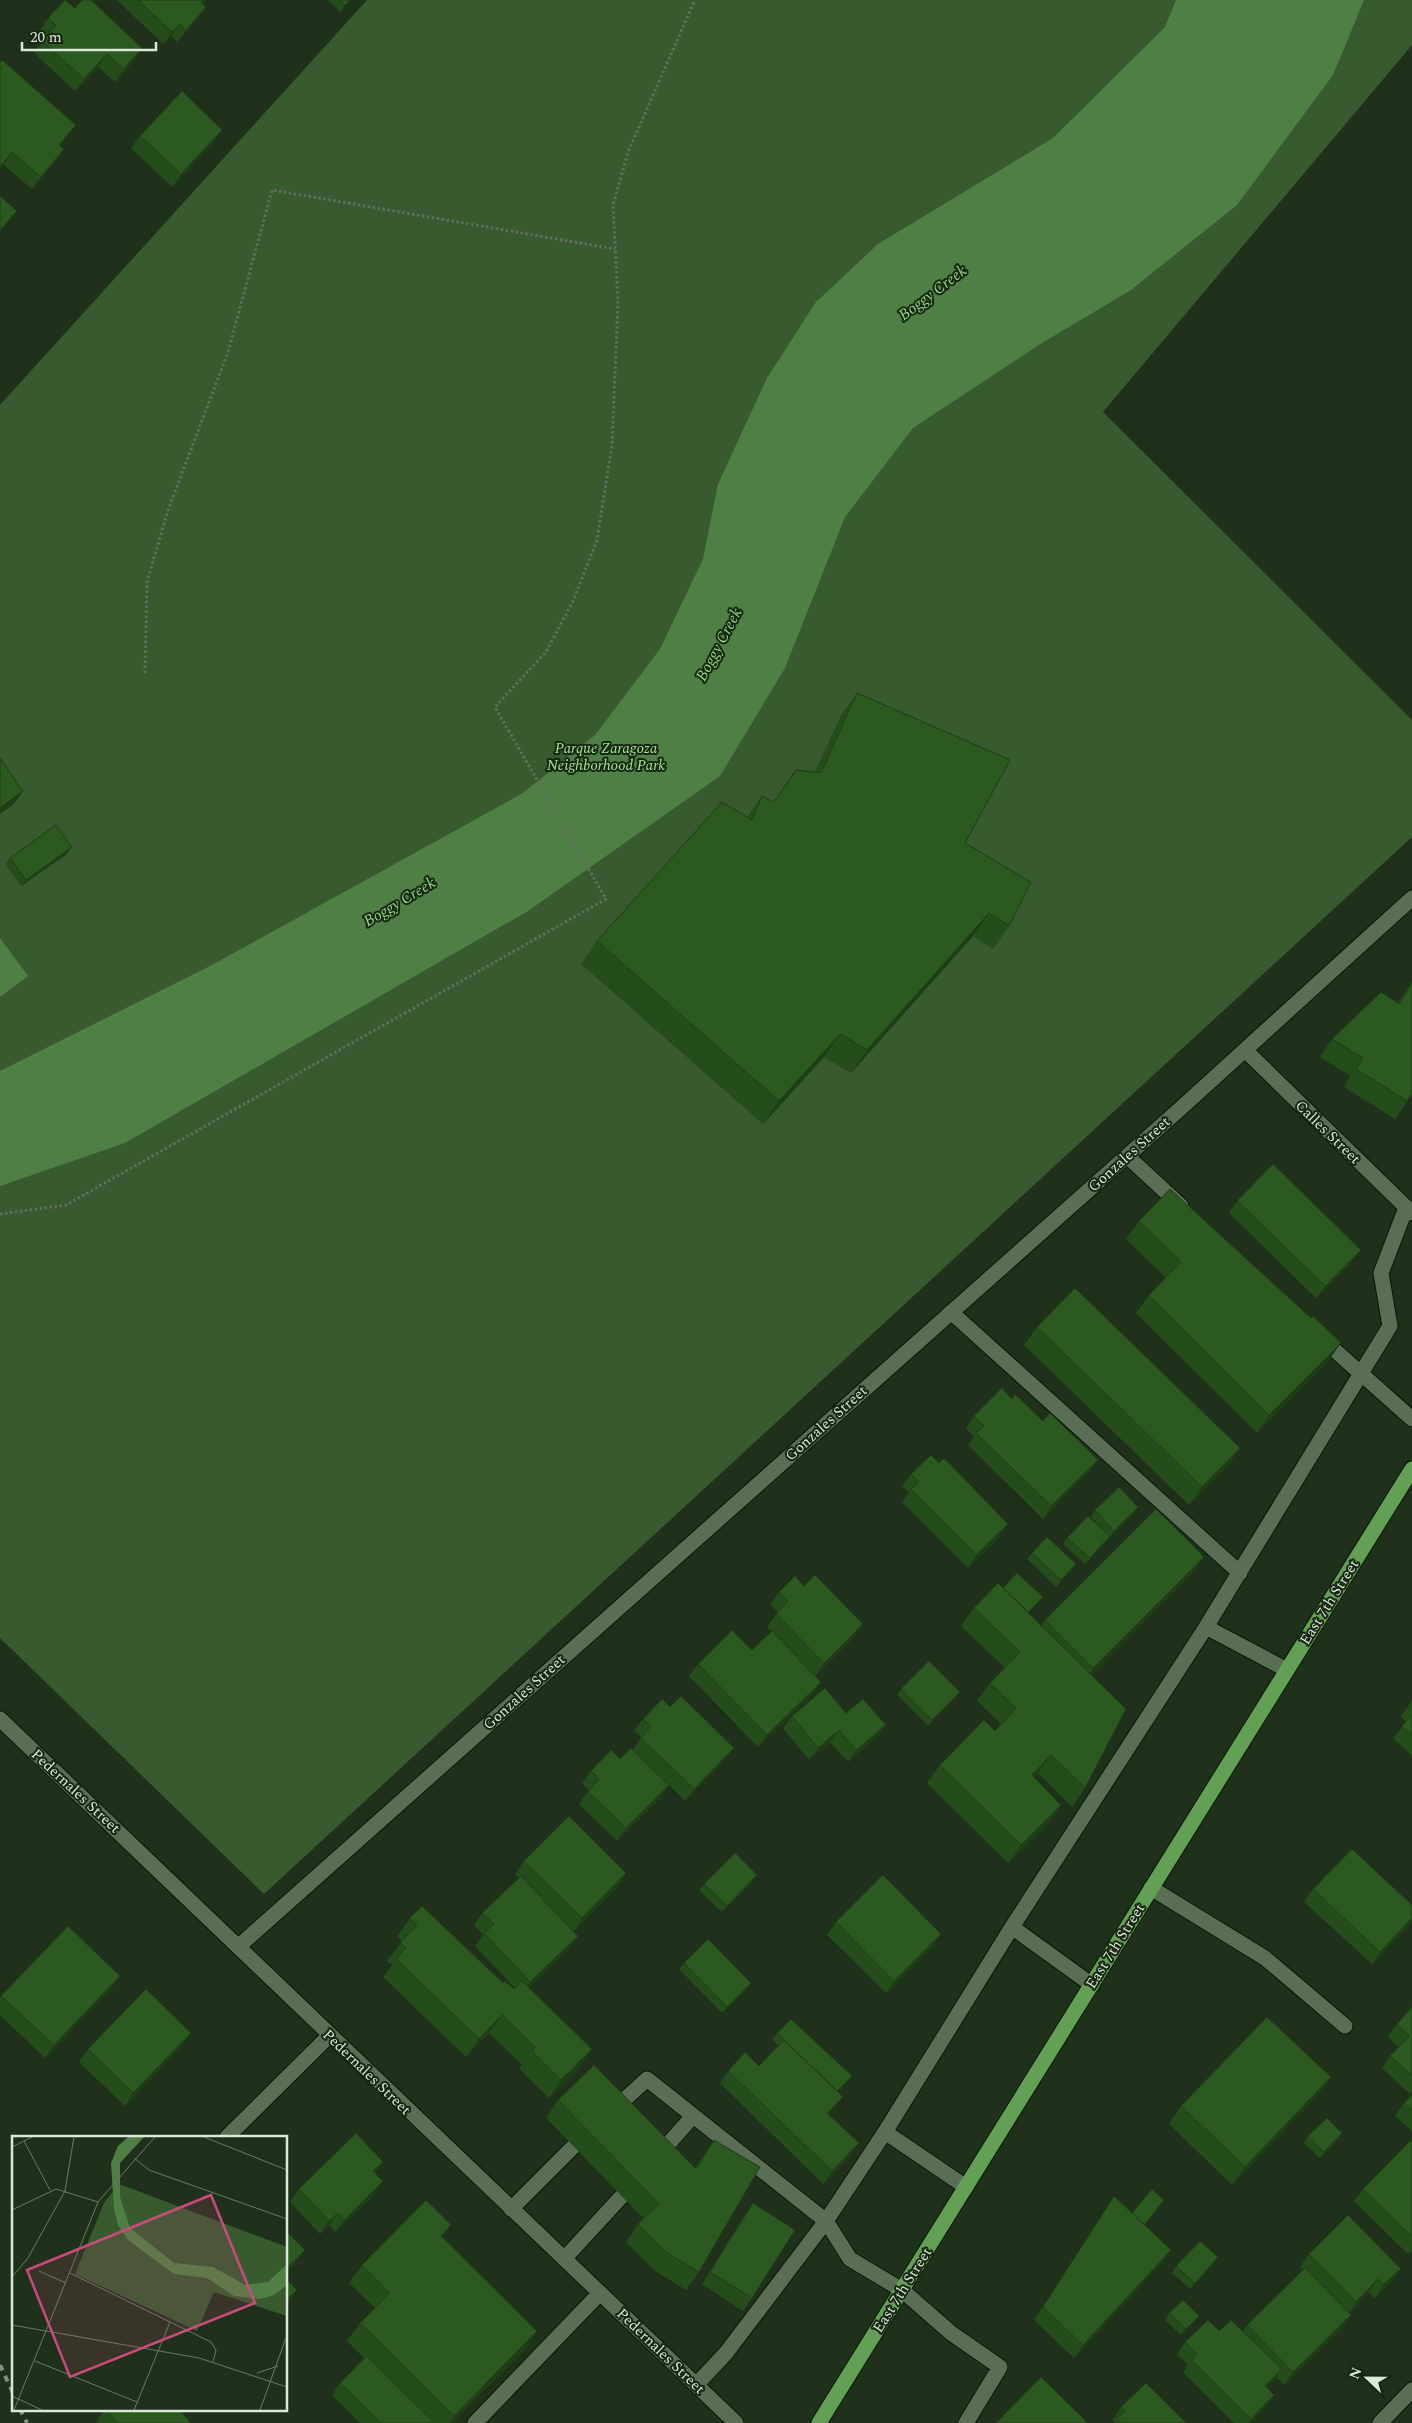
<svg xmlns="http://www.w3.org/2000/svg" width="1412" height="2423" viewBox="0 0 1412 2423" font-family="Spectral,serif">
<style>
.green{fill:#375a2e}
.water{fill:#507f45}
.lines{fill:none;stroke-linecap:round;stroke-linejoin:round}
.minor-casing{stroke:#081904;stroke-width:17}
.major-casing{stroke:#081904;stroke-width:17}
.path{stroke:#5f6f5b;stroke-width:3;stroke-dasharray:2.5 2.5;stroke-linecap:butt}
.minor{stroke:#596e55;stroke-width:15}
.major{stroke:#639f54;stroke-width:15}
.rail{stroke:#839280;stroke-width:4;stroke-dasharray:6 6;stroke-linecap:butt}
.wall{fill:#254d1b}
.shaded-wall{fill:#1e3e16}
.building{fill:#2b591f;stroke:#1e3e16}
.labels{text-anchor:middle;stroke-width:4;stroke-linejoin:round;paint-order:stroke}
.park-label{font-size:15px;font-style:italic;fill:#a2e592;stroke:#152711}
.street-label{font-size:15px;fill:#dce8da;stroke:#152711}
.water-label{font-size:16px;font-style:italic;fill:#95d886;stroke:#152711}
.inset-road{fill:none;stroke:#6b7a67;stroke-width:1}
.view{fill:#c84c7b;fill-opacity:0.15;stroke:#c84c7b;stroke-width:2.5}
.inset-edge{fill:none;stroke:#dce8da;stroke-width:2.5}
</style>
<rect width="100%" height="100%" fill="#1f311b"/>
<path class="green" d="M367 0H1412V45L1103 412 1412 720V837L264 1894 0 1638V405Z"/>
<path class="water" d="M1176 0H1364L1333 75 1237 205 1131 290 1042 343 913 428 845 517 785 668 720 776 528 911 125 1143 0 1186V1071L212 965 523 793 595 735 660 649 703 559 718 484 767 378 816 302 878 244 1053 138 1165 27Z
M0 938 28 976 0 997Z"/>
<g class="lines">
<g class="minor-casing">
<path id="minor" d="M1245 1050 1412 1213
M1127 1156 1181 1206
M951 1312 1240 1573
M1321 1338 1412 1419
M1206 1627 1287 1670
M0 1719 736 2423
M1151 1888 1265 1958 1345 2026
M1012 1927 1092 1985
M239 1946 1181 1108 1412 898
M611 2112 647 2079 826 2221 850 2259 902 2290 951 2333 1000 2367 966 2423
M885 2132 966 2187
M227 2137 329 2036
M656 2158 693 2116
M511 2209 574 2146
M564 2259 622 2196
M696 2385 726 2353 826 2221 885 2132 1012 1927 1206 1627 1390 1326 1381 1273 1406 1208
M475 2423 600 2293
M1380 2423 1412 2390"/>
</g>
<g class="major-casing">
<path id="major" d="M819 2423 1412 1469"/>
</g>
<path class="path" d="M145 673 147 582 167 513 228 352 272 190 615 249
M0 1214 66 1205 606 899 495 707 546 652 573 601 597 540 612 445 618 301 613 205 628 152 695 0"/>
<use href="#minor" class="minor"/>
<use href="#major" class="major"/>
<path class="rail" d="M0 2365 14 2395
M20 2409 27 2423"/>
</g>
<path class="wall" d="M117 0H207L203 4 206 7 197 20 177 42 171 36 163 44Z
M328 0H351L340 12Z
M75 8 142 48 134 61 115 82 98 67 75 91 34 53 46 36 40 30 48 18Z
M0 62 67 137 60 145 64 149 55 162 32 189 4 165 0 169Z
M140 136 214 142 172 187 131 148Z
M857 693 965 843 1009 926 993 949 973 936 851 1073 824 1057 763 1124 581 964 597 941 747 817 762 796 774 802 796 770 815 772 841 715Z
M67 854 21 886 5 864 10 858Z
M1412 981V1094L1395 1119 1344 1087 1350 1076 1320 1057 1332 1039 1398 1003Z
M1237 1201 1352 1262 1316 1298 1229 1213Z
M1139 1221 1311 1318 1341 1343 1328 1361 1257 1433 1136 1313 1149 1295 1166 1278 1126 1239Z
M1037 1327 1240 1448 1228 1466 1189 1505 1024 1345Z
M1012 1399 1089 1472 1043 1519 968 1445 974 1437 966 1429 974 1416Z
M911 1474 1000 1536 968 1568 902 1502 909 1493 902 1486Z
M1095 1510 1134 1513 1110 1537 1109 1536 1105 1542 1085 1564 1063 1544 1067 1538 1102 1529 1091 1517Z
M1032 1553 1076 1564 1071 1571 1056 1587 1027 1559Z
M1204 1557 1191 1575 1092 1675 1085 1788 1072 1807 1038 1773 1034 1778 1061 1805 1049 1823 1008 1863 927 1783 940 1765 995 1731 1001 1724 977 1701 990 1683 1005 1668 961 1626 974 1608 1003 1588 1038 1603 1028 1613 1041 1626 1045 1620Z
M804 1586 863 1624 854 1637 816 1675 813 1694 758 1747 689 1676 698 1664 752 1650 772 1631 767 1627 778 1612 770 1605 779 1592Z
M901 1689 955 1698 928 1726 897 1695Z
M1412 1701V1756L1393 1738 1406 1722 1401 1716Z
M846 1713 886 1725 877 1737 848 1762 830 1742 809 1760 783 1728 792 1716Z
M643 1719 725 1760 685 1801 669 1785 660 1798 617 1841 579 1804 589 1790 582 1784 591 1771 620 1759 633 1750 641 1737 634 1731Z
M524 1861 626 1873 618 1886 574 1931 563 1920 578 1936 569 1949 529 1987 580 2067 549 2098 519 2069 522 2065 489 2033 466 2057 383 1977 392 1965 387 1961 402 1941 397 1936 410 1918 503 1983 514 1989 515 1988 475 1946 483 1935 474 1925 482 1913 519 1878 515 1874Z
M753 1882 722 1912 699 1890 704 1884Z
M1313 1889 1410 1924 1372 1964 1304 1902Z
M836 1922 933 1946 886 1993 827 1935Z
M684 1963 746 1989 722 2013 679 1969Z
M120 1976 111 1989 45 2058 0 2015V1998L1 1996Z
M1412 2007V2091L1410 2094 1382 2068 1390 2056 1399 2047 1388 2037 1397 2024Z
M191 2033 182 2046 125 2106 79 2062 88 2049Z
M777 2033 847 2082 838 2092 834 2109 829 2114 850 2156 823 2184 720 2083 728 2071 759 2066 778 2045 772 2040Z
M1331 2077 1318 2095 1232 2185 1169 2124 1181 2106Z
M1412 2095V2131L1395 2116 1404 2103Z
M558 2100 695 2168 714 2140 699 2272 686 2290 655 2271 626 2242 638 2224 644 2219 546 2118Z
M1342 2133 1338 2140 1320 2158 1304 2143 1308 2136Z
M1412 2139V2251L1408 2254 1354 2201 1363 2189Z
M383 2162 375 2173V2194L335 2232 329 2225 320 2234 290 2202 299 2189Z
M1114 2196 1132 2213 1164 2200 1145 2225 1171 2250 1162 2263 1074 2358 1034 2320Z
M753 2203 752 2298 743 2311 702 2284 744 2216Z
M443 2237 537 2331 525 2349 452 2423H360L332 2395 340 2383 364 2358 347 2341 360 2323 375 2308 349 2283 362 2265Z
M1309 2254 1401 2269 1392 2281 1375 2298 1369 2292 1349 2313 1351 2315 1343 2328 1284 2385 1276 2377 1267 2388 1274 2395 1266 2407 1250 2423H1234L1183 2372 1188 2365 1177 2354 1185 2342 1219 2331H1243L1247 2325 1303 2270 1300 2267Z
M1218 2257 1213 2264 1190 2289 1172 2273 1176 2266Z
M1169 2313 1199 2316 1194 2322 1181 2335 1165 2320Z
M1121 2407 1186 2423H1114L1115 2422 1113 2420Z
M105 2409 191 2423H98L96 2422Z"/>
<path class="shaded-wall" d="M203 0H207L192 15 201 3Z
M350 0H351L340 12 345 5Z
M206 7 197 20 177 42 186 30Z
M180 24 171 36 163 44 172 32Z
M142 48 134 61 115 82 124 69Z
M107 54 98 67 75 91 84 79Z
M76 125 67 137 50 157 59 145Z
M222 130 214 142 172 187 181 174Z
M64 149 55 162 32 189 41 177Z
M12 152 4 165 0 169V167Z
M17 211 8 223 0 232V230Z
M23 791 14 804 0 814V808Z
M72 847 67 854 21 886 26 880Z
M989 913 973 936 851 1073 867 1050Z
M840 1034 824 1057 763 1124 779 1101Z
M1361 1250 1352 1262 1316 1298 1325 1286Z
M1341 1343 1328 1361 1257 1433 1269 1415Z
M1240 1448 1228 1466 1189 1505 1202 1487Z
M1098 1460 1089 1472 1043 1519 1051 1506Z
M1138 1507 1134 1513 1110 1537 1114 1531Z
M1008 1524 1000 1536 968 1568 976 1555Z
M1204 1557 1191 1575 1081 1686 1093 1668Z
M1076 1564 1071 1571 1056 1587 1061 1580Z
M1043 1597 1038 1603 1024 1618 1028 1612Z
M863 1624 854 1637 816 1675 824 1663Z
M821 1682 813 1694 758 1747 767 1735Z
M960 1692 955 1698 928 1726 932 1720Z
M886 1725 877 1737 848 1762 856 1750Z
M839 1730 830 1742 809 1760 818 1748Z
M734 1748 725 1760 685 1801 694 1789Z
M1051 1755 1038 1773 1019 1793 1032 1775Z
M669 1785 660 1798 617 1841 626 1828Z
M1061 1805 1049 1823 1008 1863 1021 1845Z
M626 1873 618 1886 574 1931 582 1918Z
M757 1875 753 1882 722 1912 727 1906Z
M1412 1918V1920L1410 1924 1372 1964 1380 1952Z
M941 1934 933 1946 886 1993 894 1981Z
M578 1936 569 1949 521 1994 530 1982Z
M120 1976 111 1989 45 2058 54 2045Z
M751 1983 746 1989 722 2013 727 2007Z
M502 2015 489 2033 466 2057 479 2039Z
M191 2033 182 2046 125 2106 133 2093Z
M592 2049 580 2067 549 2098 561 2080Z
M852 2076 847 2082 833 2098 837 2091Z
M1331 2077 1318 2095 1232 2185 1245 2167Z
M843 2097 834 2109 819 2125 827 2113Z
M1342 2133 1338 2140 1320 2158 1324 2152Z
M859 2143 850 2156 823 2184 832 2171Z
M383 2162 374 2174 373 2171Z
M383 2181 375 2194 335 2232 344 2220Z
M338 2213 329 2225 320 2234 329 2221Z
M451 2225 439 2243 441 2236Z
M305 2250 297 2262 286 2273V2269Z
M1171 2250 1162 2263 1074 2358 1083 2345Z
M1218 2257 1213 2264 1190 2289 1195 2283Z
M1401 2269 1392 2281 1375 2298 1383 2285Z
M1378 2279 1369 2292 1347 2314 1356 2302Z
M297 2290 289 2302 286 2304V2301Z
M1351 2315 1343 2328 1284 2385 1293 2372Z
M1199 2316 1194 2322 1181 2335 1186 2329Z
M537 2331 525 2349 452 2423H449L454 2416Z
M1282 2369 1273 2382 1256 2398 1265 2386Z
M1274 2395 1266 2407 1250 2423H1248L1251 2419Z"/>
<path class="building" d="M65 0 75 8 82 0H91L142 48 124 69 107 54 84 79 42 41 56 25 48 18Z
M138 0H203L201 3 206 7 186 30 180 24 172 32Z
M339 0H350L345 5Z
M2 60 76 125 59 145 64 149 41 177 12 152 0 167V62Z
M182 91 222 130 181 174 140 136Z
M0 196 17 211 0 230Z
M857 693 1010 760 965 843 1031 882 1009 926 989 913 867 1050 840 1034 779 1101 597 941 722 802 752 820 762 796 774 802 796 770 821 773Z
M0 758 23 791 0 808Z
M56 825 72 847 26 880 10 858Z
M1412 983V1094L1407 1101 1356 1069 1363 1058 1332 1039 1381 992 1399 1004Z
M1273 1164 1361 1250 1325 1286 1237 1201Z
M1170 1189 1311 1318 1313 1316 1341 1343 1269 1415 1149 1295 1181 1262 1139 1221Z
M1075 1288 1240 1448 1202 1487 1037 1327Z
M1002 1388 1012 1399 1015 1394 1043 1421 1050 1413 1098 1460 1051 1506 976 1433 984 1426 974 1416Z
M931 1455 939 1463 944 1458 1008 1524 976 1555 911 1489 919 1482 911 1474Z
M1119 1487 1138 1507 1114 1531 1095 1510Z
M1156 1509 1204 1557 1093 1668 1045 1620Z
M1088 1516 1110 1536 1090 1558 1067 1538Z
M1047 1537 1076 1564 1061 1580 1032 1553Z
M1017 1573 1043 1597 1028 1612 1003 1588Z
M815 1575 863 1624 824 1663 776 1614 788 1601 779 1592 795 1576 804 1586Z
M998 1583 1126 1709 1085 1788 1051 1755 1032 1775 1061 1805 1021 1845 940 1765 984 1720 995 1731 1016 1708 990 1683 1020 1652 974 1608Z
M732 1630 752 1650 772 1631 821 1682 767 1735 698 1664Z
M929 1661 960 1692 932 1720 901 1689Z
M825 1688 846 1713 863 1699 886 1725 856 1750 839 1730 818 1748 792 1716Z
M681 1696 734 1748 694 1789 641 1738 651 1726 643 1719 662 1699 670 1707Z
M1412 1715V1735L1402 1726Z
M631 1748 669 1785 626 1828 588 1792 599 1779 591 1771 611 1750 620 1759Z
M569 1816 626 1873 582 1918 524 1861Z
M1352 1849 1412 1905V1918L1380 1952 1313 1889Z
M735 1853 757 1875 727 1906 704 1884Z
M883 1875 941 1934 894 1981 836 1922Z
M521 1876 578 1936 530 1982 484 1933 494 1924 482 1913Z
M422 1906 503 1983 505 1981 514 1989 522 1981 592 2049 561 2080 532 2051 535 2047 502 2015 479 2039 396 1959 406 1948 400 1943 417 1925 410 1918Z
M68 1926 120 1976 54 2045 1 1996Z
M708 1939 751 1983 727 2007 684 1963Z
M146 1989 191 2033 133 2093 88 2049Z
M1412 2007V2075L1390 2056 1409 2036 1397 2024Z
M1267 2017 1331 2077 1245 2167 1181 2106Z
M791 2019 852 2076 837 2091 777 2033Z
M784 2040 843 2097 827 2113 859 2143 832 2171 728 2071 745 2052 759 2066Z
M594 2065 696 2169 714 2140 760 2167 699 2272 667 2253 638 2224 659 2204 558 2100Z
M1412 2095V2110L1404 2103Z
M1327 2118 1342 2133 1324 2152 1308 2136Z
M356 2133 383 2162 373 2171 383 2181 344 2220 338 2213 329 2221 299 2189Z
M1412 2139V2237L1363 2189Z
M1152 2189 1164 2200 1144 2225 1132 2213Z
M1114 2196 1171 2250 1083 2345 1043 2307Z
M426 2200 451 2225 441 2236 537 2331 454 2416 360 2323 390 2293 362 2265Z
M753 2203 795 2230 752 2298 710 2272Z
M1348 2215 1401 2269 1383 2285 1378 2279 1356 2302 1309 2254Z
M286 2231 305 2250 286 2269Z
M1200 2241 1218 2257 1195 2283 1176 2266Z
M1305 2268 1351 2315 1293 2372 1247 2325Z
M286 2279 297 2290 286 2301Z
M1183 2300 1199 2316 1186 2329 1169 2313Z
M1208 2320 1219 2331 1231 2320 1282 2369 1265 2386 1274 2395 1251 2419 1192 2360 1197 2354 1185 2342Z
M367 2356 435 2423H381L340 2383Z
M1041 2377 1088 2423H996Z
M1146 2383 1186 2423H1121L1117 2418 1125 2411 1121 2407Z
M105 2409H179L191 2423H118Z"/>
<g class="labels">
<g class="park-label">
<text x="606" y="753">Parque Zaragoza<tspan x="606" dy="17">Neighborhood Park</tspan></text>
</g>
<g class="street-label">
<text transform="translate(1328 1132) rotate(44)" y="5">Calles Street</text>
<text transform="translate(1129 1154) rotate(-42)" y="5">Gonzales Street</text>
<text transform="translate(826 1423) rotate(-42)" y="5">Gonzales Street</text>
<text transform="translate(1329 1602) rotate(-58)" y="5">East 7th Street</text>
<text transform="translate(524 1692) rotate(-42)" y="5">Gonzales Street</text>
<text transform="translate(76 1791) rotate(43)" y="5">Pedernales Street</text>
<text transform="translate(1115 1946) rotate(-58)" y="5">East 7th Street</text>
<text transform="translate(367 2072) rotate(44)" y="5">Pedernales Street</text>
<text transform="translate(902 2290) rotate(-58)" y="5">East 7th Street</text>
<text transform="translate(661 2351) rotate(44)" y="5">Pedernales Street</text>
</g>
<g class="water-label">
<text transform="translate(932 292) rotate(-37)" y="6">Boggy Creek</text>
<text transform="translate(718 644) rotate(-62)" y="6">Boggy Creek</text>
<text transform="translate(399 901) rotate(-31)" y="6">Boggy Creek</text>
</g>
</g>
<g transform="translate(12 2136)">
<rect width="275" height="275" fill="#1f311b"/>
<path d="M107 48 275 111V180L202 156 185 195 63 138 92 67Z" fill="#375a2e"/>
<path d="M116 1H132L108 27V61L118 92 162 127 201 131 233 149 256 146 275 128V149L262 159 248 163 222 160 195 142 162 138 116 104 106 89 102 73 99 27 106 10Z" fill="#507f45"/>
<path class="inset-road" d="M192 1 275 34M12 5 38 54M0 11 20 1M122 22 137 34 275 83M0 74 44 53 86 66M27 135 54 147M58 137 199 206 204 214 201 226M0 141 16 122 53 55 62 1M0 189 187 222 275 251M23 225 125 266M245 237 266 230M0 260 30 274M2 274 86 66 143 1M122 274 158 186M248 274 275 199"/>
<path class="view" d="M199 59 243 167 58 241 15 134Z"/>
<rect width="275" height="275" class="inset-edge"/>
</g>
<g transform="translate(1367 2378) rotate(292)" stroke="#152711" stroke-width="4" paint-order="stroke">
<path d="M0-4L9 19L0 12L-9 19Z" fill="#dce8da"/>
<text y="-8" font-size="14" font-weight="bold" text-anchor="middle" fill="#dce8da">N</text>
</g>
<path d="M22 42v8h134v-8" fill="none" stroke="#dce8da" stroke-width="2.5"/>
<text x="30" y="42" font-size="15" fill="#dce8da" stroke="#152711" stroke-width="4" paint-order="stroke">20 m</text>
</svg>
